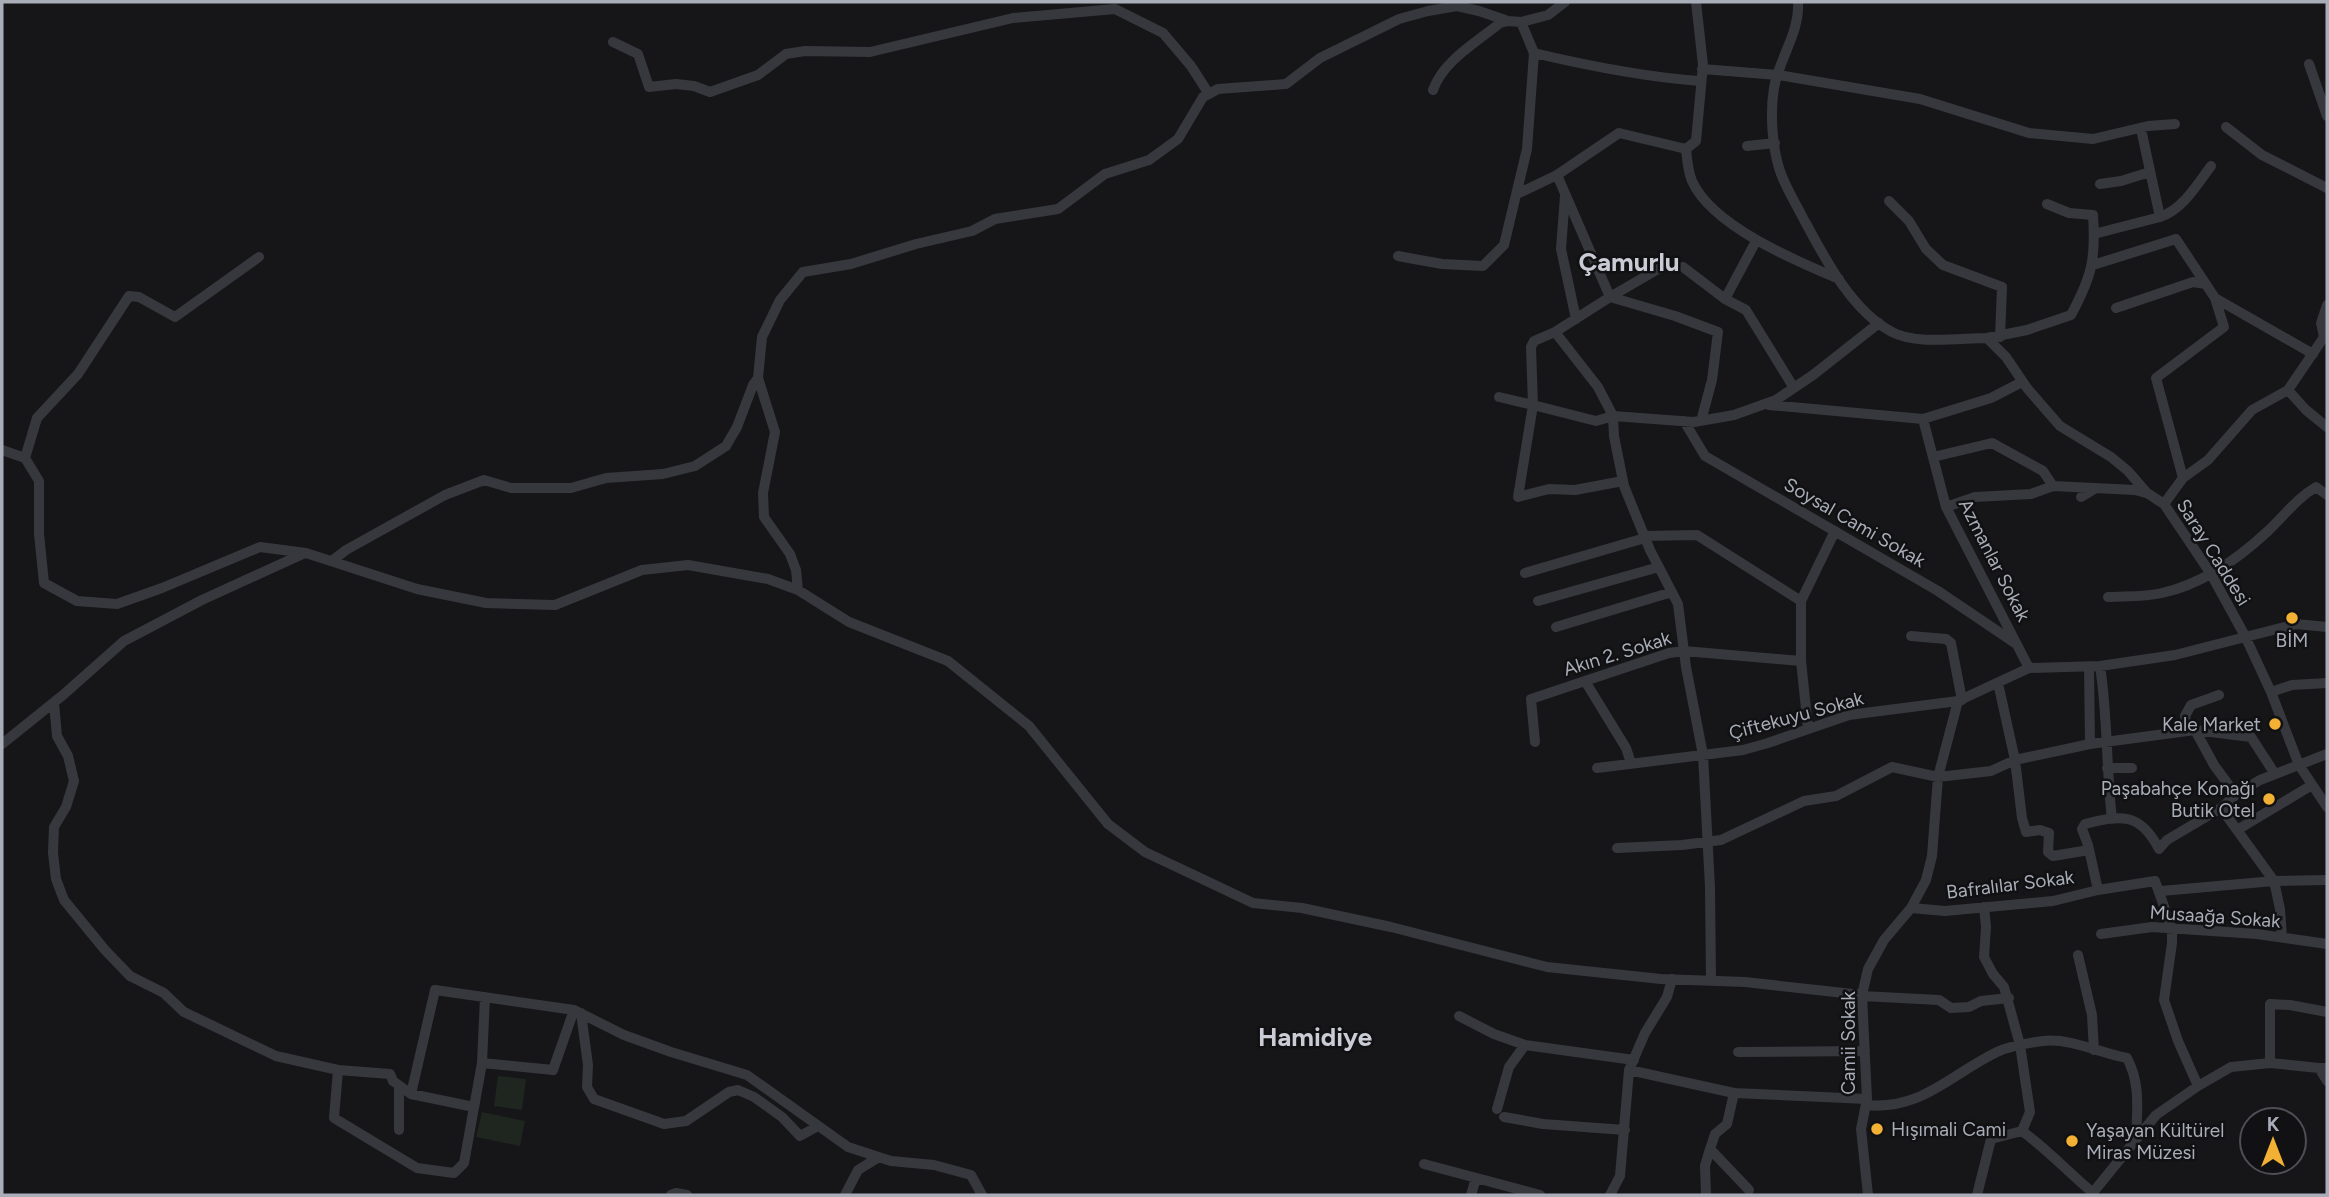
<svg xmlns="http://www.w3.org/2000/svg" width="2329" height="1197" viewBox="0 0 2329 1197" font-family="Figtree,sans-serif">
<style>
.green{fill:#1e261f}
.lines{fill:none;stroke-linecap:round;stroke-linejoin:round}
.minor{stroke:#37383d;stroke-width:10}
.poi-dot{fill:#f2b134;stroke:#111113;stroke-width:2.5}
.labels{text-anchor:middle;stroke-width:5;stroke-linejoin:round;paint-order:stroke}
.street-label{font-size:19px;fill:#a8adb8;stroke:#111113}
.poi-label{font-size:19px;fill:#a8adb8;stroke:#111113;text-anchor:end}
.district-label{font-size:26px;font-weight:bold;fill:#c9ccd4;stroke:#111113}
</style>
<rect width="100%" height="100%" fill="#161618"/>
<path class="green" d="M498 1076 526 1079 522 1110 494 1106Z
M482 1112 525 1121 520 1146 476 1137Z"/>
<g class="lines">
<path class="minor" d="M1798 2C1800 33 1779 58 1774 88 1770 112 1772 145 1779 168 1784 185 1794 200 1802 216 1823 255 1851 311 1892 332 1915 345 1961 338 1987 338L2006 357 2027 388 2060 426 2111 457 2128 471 2147 493 2164 504 2211 574 2245 636 2271 692 2299 765 2327 807
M613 42 638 54 649 87 676 84 694 86 710 92 758 75 786 54 805 51 870 52 1013 18 1115 9 1163 33 1191 66 1209 94
M1534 53C1589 66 1644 77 1700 81
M2309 64 2327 116
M1702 69 1778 75 1920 99 2029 133 2093 139 2148 126 2175 124
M1433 90C1443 61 1477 42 1500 23L1508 21
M2226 127 2262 155 2327 188
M1747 146 1775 143
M1686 149 1696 141 1703 65 1696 2
M1557 175 1619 133 1686 149C1687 159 1688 172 1692 181 1712 226 1796 261 1839 279
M2100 184 2121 181 2150 172
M1565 196 1561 249 1576 319
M1889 201 1909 221 1926 249 1943 265 2002 287 2000 337
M2160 217C2183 209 2197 185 2211 166
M2094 234 2160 217 2141 129
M1756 241 1725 299 1746 310 1794 388
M1398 256 1442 264 1483 266 1504 245 1527 149 1534 53 1521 22 1548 15 1565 2
M2093 265 2176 239 2215 298 2224 327 2156 378 2183 478
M1683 267 1725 299
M1610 297 1675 316 1718 332 1712 380 1701 421
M1610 297 1665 265
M2215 298 2313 354
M2116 308 2193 282 2206 284
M1555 332 1598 387 1613 416 1614 436 1624 486 1650 550 1678 604 1686 667 1703 755 1710 887 1711 981
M1987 338 2027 330 2071 315C2092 276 2096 259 2093 215L2069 213 2047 204
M2288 390 2306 410 2327 427
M1499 397 1533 405 1531 347 1534 341 1555 332 1610 297 1557 175 1517 194
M1769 405 1923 419 1946 507 2029 668
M1923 419 1991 398 2022 382
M1684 421 1705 456 1938 591 2015 643
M2 450 25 458 39 481V534L44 583 77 601 117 604 162 588 260 547 306 553 417 589 486 603 555 605 642 570 688 565 768 579 798 590 849 622 948 661 1029 726 1108 824 1145 852 1253 903 1302 908 1391 927 1547 967 1661 979 1745 982 1862 995
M1933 457 1992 443 2043 471 2053 486
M25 458 37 418 78 374 129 296 139 297 175 317 259 257
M1623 481 1575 490 1549 489 1518 497 1533 405 1596 421 1613 416 1694 422 1734 415 1776 400 1813 375 1879 323
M2081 497 2096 488
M2164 504 2183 478 2208 460 2252 410 2288 390 2324 337 2321 323 2327 305
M1946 507 1975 497 2031 494 2053 486 2135 490 2146 493
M1644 536 1697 535 1801 601
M332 561 346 550 445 495 484 480 511 488H571L606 478 663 474 695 466 726 446 737 427 753 385 758 378
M1525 573 1645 538
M798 590 796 570 790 554 764 517 763 493 775 432 758 378 762 337 780 300 803 272 851 264 916 244 972 231 995 219 1058 209 1105 174 1149 160 1178 139 1203 97 1218 89 1286 84 1320 58 1399 19 1428 11 1457 6 1479 11 1508 21 1521 22
M2108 597C2126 596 2145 597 2162 593 2203 584 2238 559 2268 531 2284 516 2297 498 2316 487L2327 495
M1538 601 1659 567
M1556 627 1672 592
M1911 636 1946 639 1951 643 1962 700
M2100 666C2108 717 2106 768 2112 819
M2089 667 2090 744
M1585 681 1626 748 1631 763
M1998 683 2015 760 2022 818 2026 832 2040 830 2049 833 2048 852 2053 856 2089 850
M2271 692 2292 685 2327 683
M54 703 57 736 68 756 74 781 66 807 54 827 53 853 56 879 64 900 105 950 130 976 164 993 184 1012 276 1056 338 1070
M1808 728 1801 661V601L1835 531
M2195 730 2214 765 2236 795
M2188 731 2185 716 2191 705 2219 695
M1535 742 1531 699 1669 653 1684 651 1801 661
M2 744 63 695 124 641 202 600 305 553
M1597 768 1743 750 1768 743 1849 715 1958 701 2029 668 2100 666 2175 655 2296 624 2327 627
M2107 768H2132
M2221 808 2274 881 2280 909 2282 937
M2237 830 2312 785
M1617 848 1682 845 1721 840 1804 801 1836 796 1892 767 1938 777 1991 771 2015 760 2090 744 2195 730 2251 737 2275 774
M2098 890 2088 845 2082 829 2085 824C2121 815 2140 812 2159 849L2167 840 2221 808 2238 793 2260 780 2327 754
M2161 891 2274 881 2327 880
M1911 908 1945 911 2053 901 2098 890 2155 881 2172 929V943L2164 1000 2178 1041 2198 1086
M2101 934 2152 927 2257 934 2327 944
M2078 955 2092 1015 2094 1050
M1862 996 1939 1000 1951 1008 1969 1007 1981 1001 2009 998
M581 1013 588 1065 587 1087 594 1099 664 1124 686 1121 729 1092 738 1090 754 1097 782 1117 800 1136 818 1126
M1459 1016 1494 1034 1525 1045 1634 1060
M1738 1052 1865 1051
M482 1063 485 997
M2270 1063V1004L2290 1005 2327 1012
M2327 1068H2319L2327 1081
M1629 1070 1734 1093 1867 1099
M399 1086V1130
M411 1094 393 1081 390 1074 338 1070 334 1118 417 1168 454 1173 464 1163 482 1063 553 1070 574 1010
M1866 1105C1921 1111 1951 1074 1997 1052 2010 1046 2028 1043 2043 1041 2071 1038 2100 1053 2127 1058 2141 1084 2137 1111 2136 1139
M474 1107 411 1094 435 990 574 1010 624 1035 671 1052 747 1075 848 1147 891 1161 934 1165 971 1175 982 1195
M1497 1109 1509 1067 1525 1045
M1504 1117 1543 1124 1625 1130
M2022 1131C2048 1150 2069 1173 2093 1193
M1710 1149 1715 1134 1727 1124 1734 1093
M1424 1164 1540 1195
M671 1195 676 1193 687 1195
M845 1195 858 1170 879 1157
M1471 1195 1476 1178
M1610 1195 1620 1176 1629 1070 1645 1033 1667 997 1672 979
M1706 1195 1705 1166 1710 1149 1749 1190
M1868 1195 1861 1129 1867 1099 1862 995 1868 969 1884 940 1911 908 1926 880 1932 856 1938 777 1958 701
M1977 1195 1991 1139 2022 1131 2030 1112 2020 1045 2004 987 1993 974 1984 957 1986 927 1984 907
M2091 1195 2156 1115 2198 1086 2231 1067 2270 1063 2319 1068"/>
</g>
<g class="poi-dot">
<circle cx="2292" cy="618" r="7"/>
<circle cx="2275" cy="724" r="7"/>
<circle cx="2269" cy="799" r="7"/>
<circle cx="1877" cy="1129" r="7"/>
<circle cx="2072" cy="1141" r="7"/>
</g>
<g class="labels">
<g class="street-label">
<text transform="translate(1855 522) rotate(30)" y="7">Soysal Cami Sokak</text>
<text transform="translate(2214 552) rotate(58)" y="7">Saray Caddesi</text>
<text transform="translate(1995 560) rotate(63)" y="7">Azmanlar Sokak</text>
<text transform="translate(1617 653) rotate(-17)" y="7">Akın 2. Sokak</text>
<text transform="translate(1796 715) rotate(-15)" y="7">Çiftekuyu Sokak</text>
<text transform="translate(2010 884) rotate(-7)" y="7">Bafralılar Sokak</text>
<text transform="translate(2215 916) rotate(4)" y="7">Musaağa Sokak</text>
<text transform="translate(1848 1043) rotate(-90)" y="7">Camii Sokak</text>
</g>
<g class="poi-label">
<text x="2292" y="647" text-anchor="middle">BİM</text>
<text x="2261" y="731">Kale Market</text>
<text x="2255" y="795">Paşabahçe Konağı<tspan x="2255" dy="22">Butik Otel</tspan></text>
<text x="1891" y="1136" text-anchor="start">Hışımali Cami</text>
<text x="2086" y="1137" text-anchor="start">Yaşayan Kültürel<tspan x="2086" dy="22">Miras Müzesi</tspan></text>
</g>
<g class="district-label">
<text x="1629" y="271">Çamurlu</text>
<text x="1315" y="1046">Hamidiye</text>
</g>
</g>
<rect width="2329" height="1197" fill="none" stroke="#a8adb8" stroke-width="7"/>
<g transform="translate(2273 1141)"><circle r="33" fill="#111113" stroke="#4d4f55" stroke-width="2"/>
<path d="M0-5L12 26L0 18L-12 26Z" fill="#f2b134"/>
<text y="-10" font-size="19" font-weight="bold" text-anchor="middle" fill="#a8adb8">K</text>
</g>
</svg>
